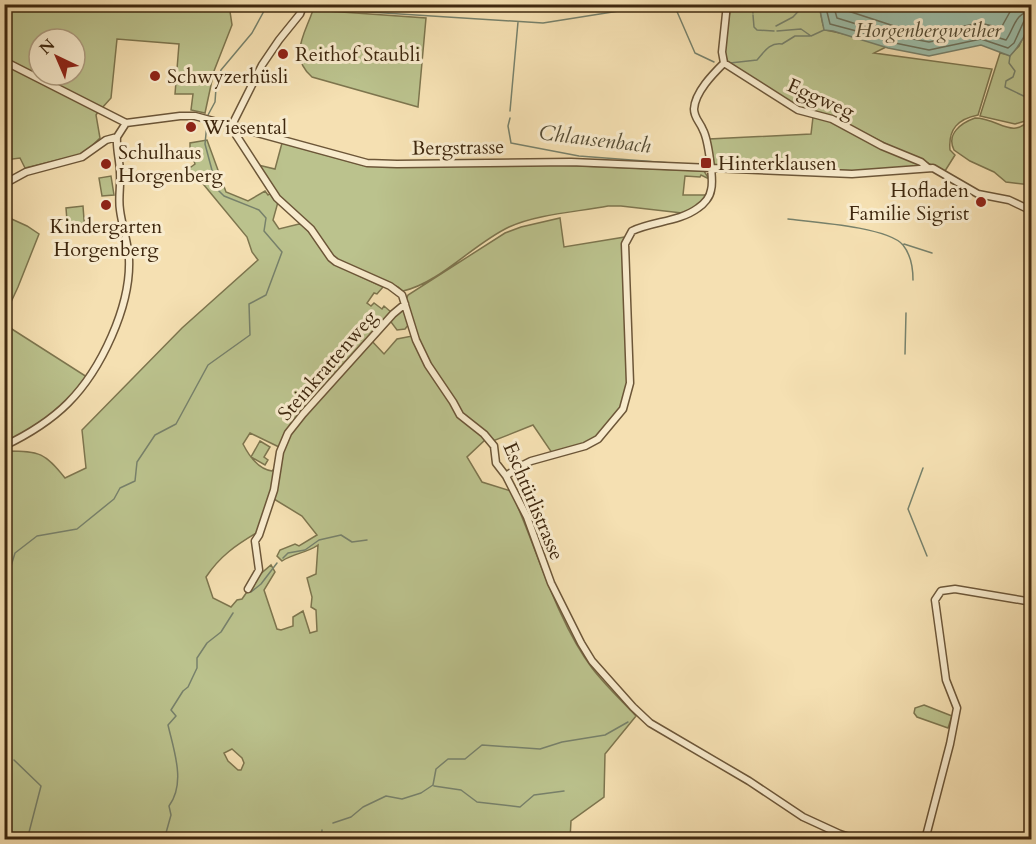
<svg xmlns="http://www.w3.org/2000/svg" width="1036" height="844" viewBox="0 0 1036 844" font-family="Cardo,serif">
<style>
.green{fill:#bbc28d;stroke:#7d754e;stroke-width:1.5;fill-rule:evenodd}
.water{fill:#9dbda8;stroke:#77816b;stroke-width:1.5}
.lines{fill:none;stroke-linecap:round;stroke-linejoin:round}
.shore{stroke:#6e725c;stroke-width:1.5}
.stream{stroke:#77816b;stroke-width:1.5}
.minor-casing{stroke:#6c5638;stroke-width:9}
.minor{stroke:#f8ebcd;stroke-width:6}
.poi-dot{fill:#8f2418;stroke:#f8ebcd;stroke-width:2}
.labels{text-anchor:middle;stroke-width:6;stroke-linejoin:round;paint-order:stroke}
.poi-label{font-size:20px;fill:#3f280f;stroke:#f8ebcd;text-anchor:start}
.street-label{font-size:20px;fill:#3f280f;stroke:#f8ebcd}
.water-label{font-size:21px;font-style:italic;fill:#564d35;stroke:#f8ebcd}
</style>
<rect width="100%" height="100%" fill="#f5e0b2"/>
<filter id="stains"><feTurbulence type="fractalNoise" baseFrequency=".00333" numOctaves="4"/><feColorMatrix values="0 0 0 0 .2 0 0 0 0 .09 0 0 0 0 .02 0 0 0 .5 -.17"/></filter>
<radialGradient id="worn" r=".72"><stop offset=".6" stop-color="#630" stop-opacity="0"/><stop offset="1" stop-color="#630" stop-opacity=".3"/></radialGradient>
<path class="green" d="M4 5H229L232 25 214 71 205 113 191 110 193 94H175L179 44 117 39 111 98 102 108 5 58ZM39 39H75V75H39Z
M730 5H819L823 25 826 30 863 38 886 47 874 53 992 69 978 115C958 119 948 129 950 150L955 155 945 171 892 147 833 117 799 107 731 66C717 50 731 24 730 5Z
M313 10 426 18 418 107 312 77C288 56 305 34 313 10Z
M1031 19V66L1025 80 1031 91V112L1025 121 1015 124 980 116 1000 53 1010 55 1019 46Z
M4 64 98 112 96 115 100 138 83 154 25 168 20 158 5 160Z
M813 117 832 121 918 163 919 166 858 171 713 166 709 139 811 134Z
M975 118C999 118 1012 141 1031 118V185L1006 182 994 172 970 161 954 150C946 134 961 123 975 118Z
M207 140 226 192 248 201 265 191 268 195 271 193 278 202 273 220 279 229 299 224 303 225 336 265 383 287 377 294 374 293 367 303 371 306 374 303 382 309 384 306 391 312 369 338 384 354 397 339 412 336 459 416 486 439 467 457 482 482 511 491C536 546 556 620 592 668 605 685 621 700 636 716L605 754 604 797 571 821 570 839 5 840V456L7 451C40 451 45 453 65 478L86 468 82 430 182 328 258 260 252 252 247 237 194 173 185 170 186 165 191 167 195 164 193 158 190 157V143ZM250 433 281 448 275 468 272 471C258 469 249 456 243 444ZM269 496 302 516 317 535 299 546 295 544 280 550 277 556 282 561C294 553 307 553 318 545L316 574 307 578 312 597 311 607 316 610 317 631 310 633 303 611 293 617V626L281 630 277 629 264 590 275 572 271 565 258 576 242 599 237 600 231 607 213 598 206 577C220 556 236 545 258 532ZM232 749 242 758 244 763 241 770H238L228 761 224 753Z
M282 143 362 165 393 167 556 165 704 171 709 179 701 175 700 177 685 176 683 195H707L698 206 682 213 621 206H608C577 212 537 214 509 227 473 244 441 282 403 291L398 287 344 265 335 258 311 227 284 203 258 165 275 169Z
M111 176 114 195 102 196 99 178Z
M83 206 85 233 68 234 66 208Z
M5 216 27 226 39 234 18 287 5 315Z
M560 218 564 247 625 237 624 241 629 320 627 389 620 408 603 432 588 443 552 453 533 425 493 441 463 415 429 363 416 335 406 300 408 295 505 233 521 227Z
M402 309 406 312 409 324 405 329 397 330 391 322 394 316Z
M4 324 87 377C64 408 37 425 4 444Z
M260 441 270 447 264 457 268 460 265 465 251 457Z
M924 705 952 716 948 728 917 717 914 713 915 708Z"/>
<path class="water" d="M819 5H1031C1032 24 1023 42 1010 56L981 45 929 56 888 48 833 31 824 30Z"/>
<g class="lines">
<path class="shore" d="M825 4 830 24 864 33 890 42 929 50 981 39 1008 48 1014 43 1024 21 1032 18
M833 4 837 18 892 35 929 42 980 32 1006 40C1014 29 1015 12 1032 11
M842 4 845 10 894 26 929 33 980 23 1001 28 1011 10 1018 4"/>
<path class="stream" d="M672 4 675 7 695 53 714 62
M750 4 753 13
M306 8 543 23 663 4
M753 15 754 27 757 30 774 31
M776 26 793 17 805 4
M777 31 801 29 811 36 824 30
M1010 56 1009 63 1015 71 1013 77 1006 81 1005 87 1032 100
M730 63 757 60C764 52 770 42 782 44L795 36H810
M510 111 518 22
M208 115 215 102 216 88 221 70 252 33 264 11 273 5 301 7
M510 118 508 126 511 143 579 156 684 164
M788 219C813 222 888 227 903 245 911 255 913 267 913 280
M904 244 932 253
M905 354 906 313
M923 468 908 509 927 556
M283 558 288 553 305 550 319 540 341 535 352 542 367 540
M4 570 11 566 15 553 37 536 77 529 114 499 120 488 135 481 137 462 155 435 176 424 208 365 250 335 249 304 266 295 282 252 264 231 266 218 259 210 224 196 217 189 205 144 207 123
M251 592 261 584 277 563
M14 760 41 786 27 840
M434 786 461 790 477 802 520 807 534 795 564 791
M333 823 351 817 363 807 386 796 402 799 421 793 433 785 436 769 448 759H465L482 745 540 749 562 742 605 735 628 722
M164 840 171 815 169 806C186 783 174 751 168 725L176 716 171 710 183 691 188 687 197 668V658L207 643 221 632 233 613
M321 840 322 830"/>
<g class="minor-casing">
<path id="minor" d="M304 4 300 14 279 40 262 65 232 125 236 135 277 198 311 229 331 258 336 262 390 286 402 295 416 340 428 365 453 402 460 415 484 434 494 446 496 463 506 476 527 517 551 583 581 643 592 661 633 707 650 723 749 781 803 817 840 834 859 840
M727 4 722 52 724 63 798 110 832 119 882 146 921 162 928 168
M4 61 126 123 180 116H195L367 163 397 164 571 162 852 174 933 168 978 194 1009 200 1032 211
M4 184 26 172 82 157 106 140 117 137 126 123
M4 446C27 435 51 420 68 403 101 370 131 306 129 259 128 242 122 226 120 210 118 198 121 185 120 173 120 161 116 149 117 137
M506 476 519 467 531 461 585 446 598 439 623 409 630 383 625 244 632 231C653 221 679 222 698 208 704 204 710 197 711 190 714 180 708 139 703 130 700 122 694 118 694 109 695 92 713 74 724 63
M248 589 259 570 255 541 259 535 274 490 280 452 288 433 303 414 393 314 405 304
M925 840 950 744 957 708 946 680 935 600 941 591 955 589 1032 602"/>
</g>
<use href="#minor" class="minor"/>
</g>
<g class="poi-dot">
<circle cx="283" cy="54" r="6"/>
<circle cx="155" cy="76" r="6"/>
<circle cx="191" cy="127" r="6"/>
<rect x="700" y="157" width="12" height="12" rx="3"/>
<circle cx="106" cy="164" r="6"/>
<circle cx="981" cy="202" r="6"/>
<circle cx="106" cy="205" r="6"/>
</g>
<g class="labels">
<g class="poi-label">
<text x="295" y="61">Reithof Staubli</text>
<text x="167" y="83">Schwyzerhüsli</text>
<text x="203" y="134">Wiesental</text>
<text x="118" y="159">Schulhaus<tspan x="118" dy="23">Horgenberg</tspan></text>
<text x="718" y="170">Hinterklausen</text>
<text x="969" y="197" text-anchor="end">Hofladen<tspan x="969" dy="23">Familie Sigrist</tspan></text>
<text x="106" y="233" text-anchor="middle">Kindergarten<tspan x="106" dy="23">Horgenberg</tspan></text>
</g>
<g class="street-label">
<text transform="translate(821 98) rotate(24)" y="7">Eggweg</text>
<text transform="translate(458 147) rotate(-1)" y="7">Bergstrasse</text>
<text transform="translate(327 365) rotate(-49)" y="7">Steinkrattenweg</text>
<text transform="translate(534 501) rotate(67)" y="7">Eschtürlistrasse</text>
</g>
<g class="water-label">
<text x="928" y="37">Horgenbergweiher</text>
<text transform="translate(595 139) rotate(7)" y="7">Chlausenbach</text>
</g>
</g>
<rect width="1036" height="844" fill="none" stroke="#f5e0b2" stroke-width="24"/>
<rect x="6" y="6" width="1024" height="832" fill="none" stroke="#3f280f" stroke-width="3"/>
<rect x="12" y="12" width="1012" height="820" fill="none" stroke="#3f280f" stroke-width="1.5"/>
<g transform="translate(57 57) rotate(316)"><circle r="28" fill="#f8ebcd" stroke="#ae9d81" stroke-width="1.5"/>
<path d="M0-4.5L10 22L0 15L-10 22Z" fill="#8f2418"/>
<text y="-9" font-size="16" font-weight="bold" text-anchor="middle" fill="#3f280f">N</text>
</g>
<rect width="100%" height="100%" filter="url(#stains)"/>
<rect width="100%" height="100%" fill="url(#worn)"/>
</svg>
